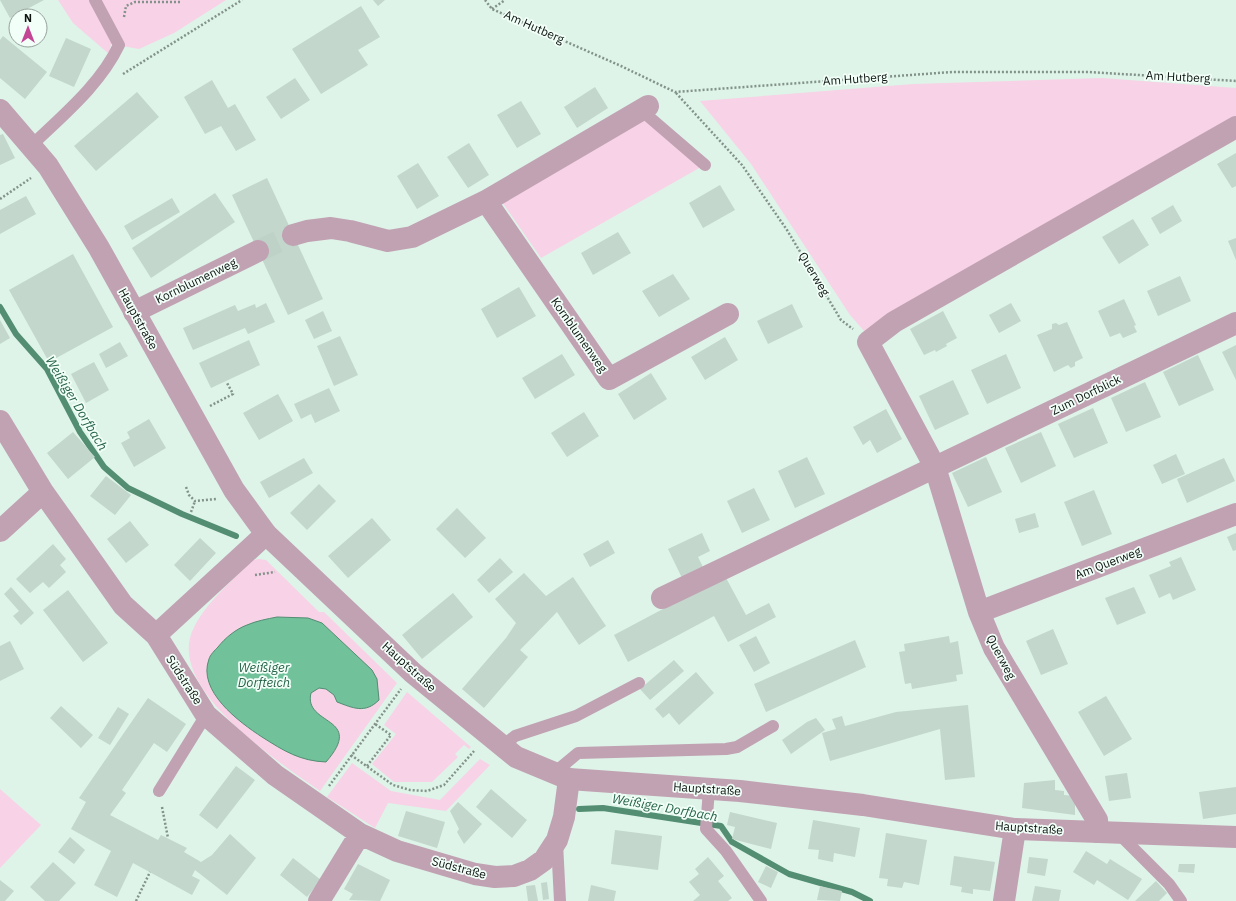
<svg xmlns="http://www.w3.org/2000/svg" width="1236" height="901" viewBox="0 0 1236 901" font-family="'IBM Plex Sans',sans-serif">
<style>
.green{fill:#f8d2e6;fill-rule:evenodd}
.water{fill:#71c19b;stroke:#538d72}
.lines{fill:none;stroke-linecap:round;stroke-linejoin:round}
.stream{stroke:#538d72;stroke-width:6}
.building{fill:#c3d7cc}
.minor-tunnel{stroke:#bfd2c8;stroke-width:22;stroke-dasharray:22 11;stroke-linecap:butt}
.path{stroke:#83928a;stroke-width:2.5;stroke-dasharray:2 2;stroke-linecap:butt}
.service{stroke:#c1a2b3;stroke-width:12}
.minor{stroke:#c1a2b3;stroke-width:22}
.tertiary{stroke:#c1a2b3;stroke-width:22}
.labels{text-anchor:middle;stroke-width:3.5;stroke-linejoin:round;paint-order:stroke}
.street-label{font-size:12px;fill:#0d1411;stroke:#f2fff8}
.water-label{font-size:13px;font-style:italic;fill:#28644a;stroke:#f2fff8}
</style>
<rect width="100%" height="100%" fill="#def4e8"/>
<path class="green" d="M58 0H226L174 33 139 49 111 44 109 54 73 23Z
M1102 78 1236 88V117L864 331 850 315 751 164 700 101 913 84Z
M643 119 701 167 541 258 500 199Z
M259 559 266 560 319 612H324L397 683 320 791C280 763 176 695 190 638 198 609 232 581 253 560ZM322 622 365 710 337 702 334 695 327 689 319 688 311 693C304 721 338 712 339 741L292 755 247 727Z
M407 692 471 747 469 749 464 745 455 754 458 757 432 782H394L372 764 396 734 384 725Z
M480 759 490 765 446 811 388 803 375 828 327 797 352 763 391 791 440 800Z
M0 789 41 825 0 868Z"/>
<path class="water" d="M277 617 308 618 322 623 372 670 377 679 379 700C365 714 353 708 337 702L334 695 326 689 319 688 311 693C303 726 366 716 326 762 300 761 284 751 262 737 239 722 197 691 209 659 210 655 215 650 218 647 225 638 236 629 247 625 256 621 267 619 277 617Z"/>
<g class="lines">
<path class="stream" d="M0 307 16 334 47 369 80 432 104 467 128 488 182 514 236 536
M579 809 603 808 721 826 732 842 789 874 852 892 870 901"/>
</g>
<path class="building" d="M0 0H44L10 18Z
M373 0H385L378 6Z
M361 6 380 37 358 50 368 65 321 94 292 49Z
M3 36 47 72 25 99 0 78V40Z
M66 38 91 49 74 87 49 76Z
M295 78 310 100 281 119 266 97Z
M212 80 228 108 235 104 256 140 236 151 221 126 205 134 184 97Z
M595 87 608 108 577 128 564 107Z
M137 92 159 117 96 171 74 146Z
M521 101 541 134 517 148 497 115Z
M3 134 15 158 0 165V135Z
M469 143 489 175 468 188 447 157Z
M1236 153V186L1232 188 1217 164Z
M418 163 439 196 417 209 397 176Z
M267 178 323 299 288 315 232 195Z
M720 185 735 210 703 228 689 203Z
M215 193 235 222 151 278 132 248Z
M26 196 36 214 0 234V210Z
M172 198 180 212 132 240 124 226Z
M1173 205 1182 221 1160 234 1151 218Z
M1133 219 1149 245 1119 264 1102 237Z
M618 232 631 253 593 275 581 253Z
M1236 238V260L1228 241Z
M73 254 113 327 49 362 9 290Z
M673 274 690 299 659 317 642 291Z
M1180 276 1191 301 1158 316 1147 291Z
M519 287 536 316 497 338 481 309Z
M1124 299 1136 325 1134 326 1137 332 1123 338 1120 333 1110 337 1098 311Z
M266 303 275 322 248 334 245 328 193 350 183 328 235 305 238 311 255 304 256 308Z
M1011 303 1021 321 999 333 989 315Z
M792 304 803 327 768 344 757 321Z
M323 311 332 331 314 339 305 320Z
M943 311 957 338 946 344 947 346 936 352 935 350 924 355 910 329Z
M0 320 10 338 0 344Z
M1067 322 1083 358 1075 362V366L1071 368 1068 365 1054 372 1037 335 1052 329V324L1056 323 1059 325Z
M340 336 358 375 334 386 317 346Z
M725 337 738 360 705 380 691 357Z
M249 340 260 365 211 388 199 363Z
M120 342 128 356 106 368 99 354Z
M1236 345V380L1222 352Z
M562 354 575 375 535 399 522 378Z
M1006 354 1021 388 987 404 971 370Z
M1198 355 1214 390 1179 406 1163 372Z
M94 362 109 390 86 403 71 374Z
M651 373 667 399 634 420 618 394Z
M953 380 969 414 935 430 919 396Z
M1145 382 1161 417 1126 432 1111 398Z
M329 388 340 411 315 423 311 414 301 419 294 404Z
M278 394 293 421 259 440 243 413Z
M1093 408 1108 443 1074 458 1058 424Z
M886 409 902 439 877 453 870 440 863 445 853 427Z
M584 412 599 436 567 457 551 433Z
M149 419 166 448 134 467 121 443 130 438 127 432Z
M73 432 95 457 68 479 47 453Z
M1041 432 1056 466 1021 483 1005 448Z
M1176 454 1185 474 1162 484 1153 465Z
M807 457 825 494 795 508 778 471Z
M986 457 1002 492 968 507 952 473Z
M304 458 313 473 269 498 260 482Z
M1224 458 1235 481 1187 503 1177 479Z
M106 476 131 495 115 515 90 496Z
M319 484 336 501 307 530 290 513Z
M754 488 770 520 742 533 727 501Z
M1094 490 1112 534 1082 546 1064 502Z
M457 508 486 538 465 558 436 529Z
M1035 513 1039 527 1019 533 1015 519Z
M372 518 391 540 348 578 328 556Z
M130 521 149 545 126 563 107 539Z
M702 533 710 551 698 557 704 569 683 580 668 549Z
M1236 533V550L1233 551 1227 537Z
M200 538 216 553 190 581 174 565Z
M608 540 615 553 590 567 583 554Z
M53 544 66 559 60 565 66 572 49 588 43 582 30 593 16 579Z
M1181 557 1196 590 1173 600 1170 593 1159 598 1149 575 1171 566 1169 562Z
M500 558 513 572 489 593 477 580Z
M524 573 546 596 573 577 606 626 579 645 557 612 520 650 528 657 484 708 462 689 506 638 516 623 495 599Z
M725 576 746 615 769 603 776 617 728 642 714 616 628 662 614 635Z
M11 587 34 613 21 625 13 616 19 611 4 594Z
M1134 587 1146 613 1117 625 1105 598Z
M68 590 108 643 83 662 43 610Z
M453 593 473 617 422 659 402 635Z
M1053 629 1068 664 1041 675 1026 641Z
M756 636 770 663 754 672 739 645Z
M949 636 950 643 958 641 963 674 956 675 957 681 912 689 911 683 905 684 899 652 905 651 904 644Z
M855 640 866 667 766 712 754 684Z
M10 641 24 669 0 681V646Z
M674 660 684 671 650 700 640 689Z
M696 672 714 693 679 725 669 713 663 718 655 709Z
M1106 696 1132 739 1104 756 1078 712Z
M148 698 186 724 167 752 154 743 122 790 126 793 110 815 158 840 161 835 187 848 184 852 201 862 212 855 230 834 256 858 227 895 195 870 192 876 200 880 192 895 133 863 117 897 94 885 111 851 71 829 86 802 79 798Z
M968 705 975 777 945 780 940 729 830 761 822 733 836 729 832 719 842 716 845 726 896 712Z
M61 706 93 735 81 748 50 718Z
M118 707 129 714 110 745 98 738Z
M816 718 825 730 791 754 782 740 807 722Z
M236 766 255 780 217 829 199 815Z
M1127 773 1131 798 1109 801 1105 776Z
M1055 780V790L1064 791V795L1075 796V815L1022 808 1024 783Z
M1236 787V814L1203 819 1199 792Z
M491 789 527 820 512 838 476 807Z
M458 802 482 824 464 844 457 832 459 829 450 811Z
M406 811 445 822 437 848 398 836Z
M730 812 777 823 771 849 732 839 735 827 727 825Z
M813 820 860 828 855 857 834 853 833 862 818 859 819 850 808 849Z
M615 830 662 836 658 870 611 864Z
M886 833 927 840 919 885 904 882 902 888 887 886 888 879 879 878Z
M70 837 85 850 74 864 58 852Z
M1086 851 1107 864 1110 859 1142 879 1128 900 1097 880 1094 885 1073 872Z
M954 856 995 862 990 891 973 889V894L961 892 962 887 950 885Z
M708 857 724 876 718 881 732 898 728 901H693L700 895 689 882 699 874 695 869Z
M1029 857 1048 859 1045 876 1027 873Z
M293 858 321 880 307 897 280 875Z
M53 862 76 883 59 901H45L30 887Z
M358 864 390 880 380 901 349 900 353 894 344 889Z
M1179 864H1195L1194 873 1178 872Z
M766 866 778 872 771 888 758 882Z
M0 880 14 891 5 901H0Z
M1156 881 1167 893 1159 901H1135Z
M547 882 549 899 543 900 541 883Z
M535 885 538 901H528L526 886Z
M591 885 616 891 614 901H588Z
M820 886 842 891 840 901 817 900Z
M1035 886 1061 890 1059 901H1032Z"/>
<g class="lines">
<path class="minor-tunnel" d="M258 251 293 235"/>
<path class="path" d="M485 0 492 9 621 66 675 92 952 72H1089L1236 81
M492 9 505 0
M124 17 126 6 135 2H180V0
M123 74 242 0
M676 93 742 165 787 230 841 320 853 329
M0 199 31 178
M210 406 233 394 227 383
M186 487 189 495 195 501 216 499
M191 512 195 501
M255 575 275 572
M351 755 393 785 410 790 427 791 444 785 474 751
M367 766 391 735 375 724
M329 786 401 689
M162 807 168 838
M136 901 150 872"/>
<path class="service" d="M641 110 705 165
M32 145C63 115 100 85 119 45L95 0
M503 746 515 736 576 716 639 683
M554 773 578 753 726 749 737 747 773 726
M709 789 706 829 726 851 761 901
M159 791 206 715
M1119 834 1169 884 1181 901
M557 843 560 901"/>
<path class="minor" d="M486 201 609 379 728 314
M293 235 307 231 331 228 350 231 388 241 412 237 486 201 648 106
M134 312 258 251
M0 421 43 492 63 520 123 605 156 635 206 715 275 775 360 834 397 851 475 874 495 877 514 876 530 870 544 860 557 840 564 817 569 779
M0 531 43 492
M662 598 1236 323
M979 612 1236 514
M156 635 266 534
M1098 832 1097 820 994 648 979 612 935 467 868 342 894 322 1236 127
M319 901 360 834
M1004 901 1015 829"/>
<path class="tertiary" d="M0 110 48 166 99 248 234 490 266 534 413 673 516 757 569 779 740 791 863 805 1015 829 1236 837"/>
</g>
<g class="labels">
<g class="street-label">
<text transform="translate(534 27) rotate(24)" y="4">Am Hutberg</text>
<text transform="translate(1178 77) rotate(3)" y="4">Am Hutberg</text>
<text transform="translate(855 79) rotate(-4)" y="4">Am Hutberg</text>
<text transform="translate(814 274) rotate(59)" y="4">Querweg</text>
<text transform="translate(196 281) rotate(-26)" y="4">Kornblumenweg</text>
<text transform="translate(138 319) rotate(61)" y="4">Hauptstraße</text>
<text transform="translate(579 335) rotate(55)" y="4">Kornblumenweg</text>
<text transform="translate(1086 395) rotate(-26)" y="4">Zum Dorfblick</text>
<text transform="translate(1108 563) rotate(-21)" y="4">Am Querweg</text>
<text transform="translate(1001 657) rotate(62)" y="4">Querweg</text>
<text transform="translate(409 667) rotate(42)" y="4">Hauptstraße</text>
<text transform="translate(184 680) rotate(57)" y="4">Südstraße</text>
<text transform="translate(707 789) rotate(4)" y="4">Hauptstraße</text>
<text transform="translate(1029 828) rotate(4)" y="4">Hauptstraße</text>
<text transform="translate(459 868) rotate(15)" y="4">Südstraße</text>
</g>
<g class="water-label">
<text transform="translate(77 403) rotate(59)" y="5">Weißiger Dorfbach</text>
<text x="264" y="672">Weißiger<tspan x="264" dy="15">Dorfteich</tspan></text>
<text transform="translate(665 807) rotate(10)" y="5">Weißiger Dorfbach</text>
</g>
</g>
<g transform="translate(28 28)"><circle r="19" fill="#f2fff8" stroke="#96a19c"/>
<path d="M0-3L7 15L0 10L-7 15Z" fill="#c34695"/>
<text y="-6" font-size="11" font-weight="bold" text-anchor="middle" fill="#0d1411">N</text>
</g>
</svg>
